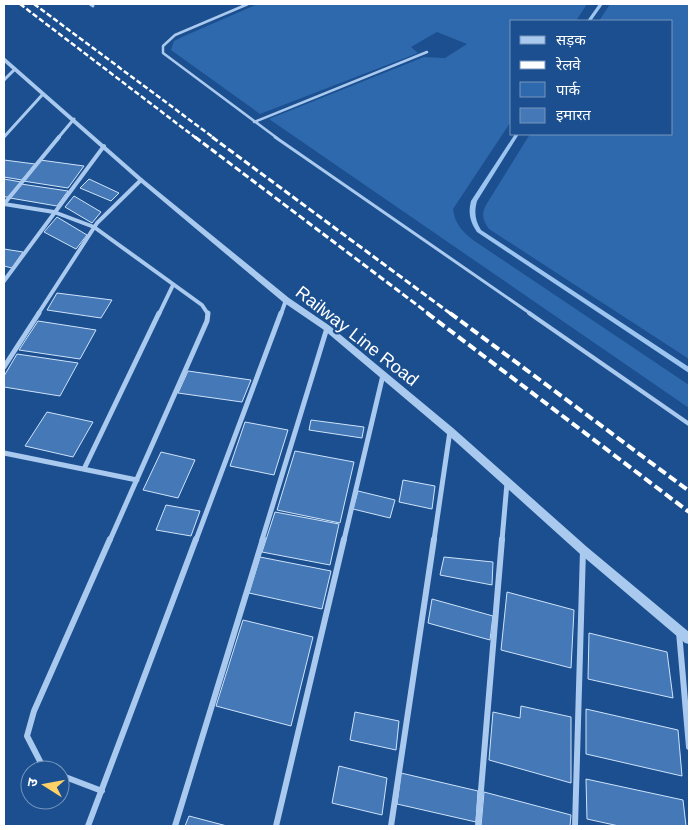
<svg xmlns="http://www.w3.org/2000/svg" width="693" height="830" viewBox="0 0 693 830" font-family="Arial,'Noto Sans Devanagari',sans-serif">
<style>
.green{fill:#2e69ad}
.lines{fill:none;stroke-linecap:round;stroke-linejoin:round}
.stream{fill:#9cc4f0;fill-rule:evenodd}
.building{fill:#4478b7;stroke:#cfe3fa}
.service-far2{stroke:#a9c9ee;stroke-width:2.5}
.service-far1{stroke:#a9c9ee;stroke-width:3}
.service{stroke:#a9c9ee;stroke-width:4}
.minor-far3{stroke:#a9c9ee;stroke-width:3}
.minor-far2{stroke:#a9c9ee;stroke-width:4}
.minor-far1{stroke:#a9c9ee;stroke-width:5}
.minor{stroke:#a9c9ee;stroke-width:6}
.tertiary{fill:#a9c9ee;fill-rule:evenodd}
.rail-far2{stroke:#fff;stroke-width:2.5;stroke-dasharray:5.5 2.5;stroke-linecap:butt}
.rail-far1{stroke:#fff;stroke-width:3;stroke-dasharray:7 3;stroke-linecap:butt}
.rail{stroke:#fff;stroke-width:4;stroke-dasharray:9 4;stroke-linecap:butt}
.labels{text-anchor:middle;stroke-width:4.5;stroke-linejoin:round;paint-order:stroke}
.street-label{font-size:18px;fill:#fff;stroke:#1b4f8f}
</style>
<rect width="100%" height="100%" fill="#1b4f8f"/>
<path class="green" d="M258 4H587L576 21H512V120L453 209C455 224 462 231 473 240L689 385V408L269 119 424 57 445 58 467 44 437 32 411 47 418 53 260 114 171 50 174 41 182 37Z
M610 4H689V359L489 229C483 220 481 215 486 205L530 134H672V21H599Z"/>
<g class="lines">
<path class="stream" d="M599 4H603L591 21H587Z
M515 134H519L477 201C474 212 475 220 481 230L689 367V373L477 232C470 222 468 213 471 201Z"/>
</g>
<path class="building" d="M4 160 35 164 22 180 4 177Z
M40 160 84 166 68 188 23 181Z
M4 179 21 182 8 197H4Z
M89 179 119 193 111 201 80 188Z
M21 184 68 191 57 206 10 198Z
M74 196 101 212 92 223 65 207Z
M57 217 87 235 76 249 44 232Z
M4 249 23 252 12 268 4 266Z
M57 293 112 300 101 318 47 310Z
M38 321 96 330 80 359 19 350Z
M17 354 78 363 60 396 4 387V376Z
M188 371 251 380 242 402 178 393Z
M47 412 93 422 73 457 25 446Z
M311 420 364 427 362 438 309 430Z
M245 422 288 430 274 475 230 466Z
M295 451 354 462 340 523 277 510Z
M161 452 195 460 178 498 143 490Z
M403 480 435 486 432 509 399 502Z
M358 491 395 500 390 518 353 509Z
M166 505 200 511 191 536 156 530Z
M275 512 339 524 330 565 262 552Z
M260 557 331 571 322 609 249 593Z
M444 557 493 562 492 585 440 575Z
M507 592 574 610 571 668 501 650Z
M432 599 493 616 490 640 428 623Z
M243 620 313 637 291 726 216 706Z
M589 633 667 652 673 698 588 679Z
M521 706 571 717V783L489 760 493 712 520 718Z
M586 709 678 730 682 776 586 754Z
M355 712 399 721 396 750 350 740Z
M339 766 387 778 382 815 332 803Z
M401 773 478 791 476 822 397 804Z
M586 779 683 800 686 826H619L587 819Z
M484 792 571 815 570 826H481Z
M189 816 227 826H185Z"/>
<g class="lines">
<path class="service-far2" d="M248 4 175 35 163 46V53L277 138
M254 122 427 52"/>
<path class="service-far1" d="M275 137 531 314"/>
<path class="service" d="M529 313 689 424"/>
<path class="minor-far3" d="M90 4 93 6
M4 80 15 69
M4 137 43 94
M58 138 74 119"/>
<path class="minor-far2" d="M4 204 54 212 94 227 202 305 208 314
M4 204 59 137
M4 281 104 146
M38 314 97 223 141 180
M159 314 173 285
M281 314 286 300"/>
<path class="minor-far1" d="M4 367 39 313
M4 453 137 480
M84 469 159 313
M110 540 207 321 208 313
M196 540 281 313
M262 540 327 328
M344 540 383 375
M434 540 450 431
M502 540 507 483"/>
<path class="minor" d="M679 632 689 747
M49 770 43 767 27 736 34 711 110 539
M60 775 102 791
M88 826 196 539
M175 826 263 539
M276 826 344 539
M391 826 434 539
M478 826 502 539
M575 826 583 550"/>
<path class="tertiary" d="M4 57 143 179 289 298 330 326 453 428 587 547 689 632V644L685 643 579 553 447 434 324 330 283 302 139 181 4 62Z"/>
<path class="rail-far2" d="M20 4 196 138
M34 4 214 138"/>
<path class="rail-far1" d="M195 137 429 314
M212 137 451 314"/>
<path class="rail" d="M427 313 689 512
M450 313 689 491"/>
</g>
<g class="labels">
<g class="street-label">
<text transform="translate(357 336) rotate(38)" y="6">Railway Line Road</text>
</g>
</g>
<rect width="693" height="830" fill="none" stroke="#ffffff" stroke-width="10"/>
<rect x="510" y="20" width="162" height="115" fill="#1b4f8f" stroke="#7695bc"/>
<rect x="520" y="36" width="25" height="8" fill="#a9c9ee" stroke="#7695bc"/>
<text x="556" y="45" font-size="15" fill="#ffffff">सड़क</text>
<rect x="520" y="61" width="25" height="8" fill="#ffffff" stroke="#7695bc"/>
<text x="556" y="70" font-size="15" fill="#ffffff">रेलवे</text>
<rect x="520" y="82" width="25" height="15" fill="#2e69ad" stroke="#7695bc"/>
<text x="556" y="95" font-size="15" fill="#ffffff">पार्क</text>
<rect x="520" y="108" width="25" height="15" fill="#4478b7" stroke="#7695bc"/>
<text x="556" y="120" font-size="15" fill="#ffffff">इमारत</text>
<g transform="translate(45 785) rotate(281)"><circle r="24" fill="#1b4f8f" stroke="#7695bc"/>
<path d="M0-4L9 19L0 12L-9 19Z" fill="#ffd166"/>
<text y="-8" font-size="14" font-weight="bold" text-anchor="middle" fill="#ffffff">उ</text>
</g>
</svg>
